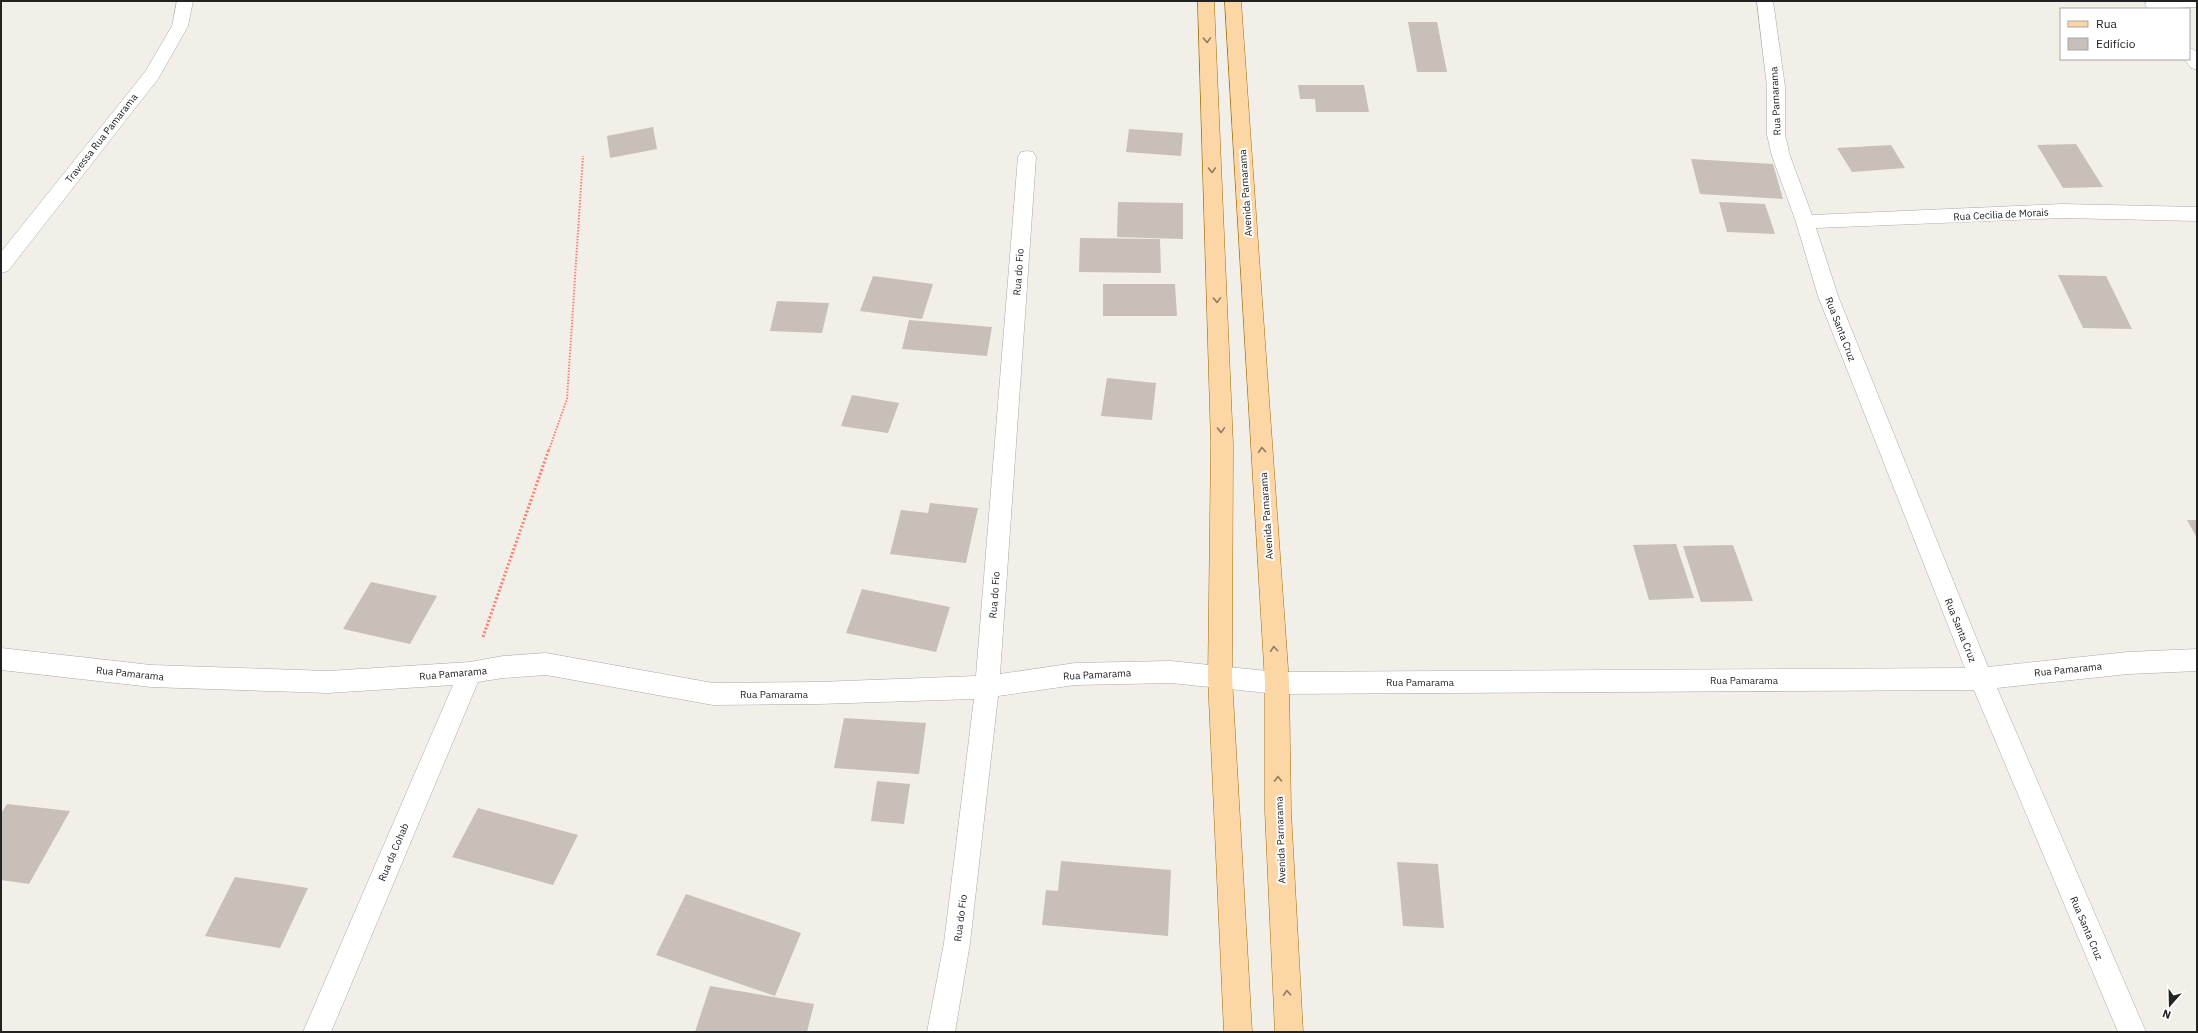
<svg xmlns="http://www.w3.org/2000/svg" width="2198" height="1033" viewBox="0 0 2198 1033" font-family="'IBM Plex Sans',sans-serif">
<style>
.building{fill:#c7bfb8}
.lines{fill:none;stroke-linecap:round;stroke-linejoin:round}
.street-casing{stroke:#a9a9a9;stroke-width:1}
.primary-casing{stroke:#a06b00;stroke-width:1}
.path-far1{stroke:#fa8072;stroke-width:2;stroke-dasharray:1.5 1.5;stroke-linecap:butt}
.path{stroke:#fa8072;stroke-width:3;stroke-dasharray:2 2;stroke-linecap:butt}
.street{fill:#fff;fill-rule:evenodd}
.primary{fill:#fcd6a4;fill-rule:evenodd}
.oneway{stroke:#8f7c63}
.labels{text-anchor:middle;stroke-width:4;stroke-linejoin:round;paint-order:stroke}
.street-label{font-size:10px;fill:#222;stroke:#fff}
</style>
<rect width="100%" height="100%" fill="#f2efe9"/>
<path class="building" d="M1408 22H1437L1447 72H1417Z
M1298 85H1364L1369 112H1316L1315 99H1300Z
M653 127 657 149 610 158 607 136Z
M1129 129 1183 133 1181 156 1126 152Z
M2076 144 2103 187 2063 188 2037 145Z
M1891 145 1905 168 1852 172 1837 148Z
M1691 159 1773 164 1783 199 1700 194Z
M1118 202 1183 203V239L1117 237Z
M1719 202 1765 204 1775 234 1727 232Z
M1080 238 1160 239 1161 273 1079 272Z
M2058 275 2106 276 2132 329 2083 328Z
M873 276 933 284 922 319 860 311Z
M1103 284H1175L1177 316H1103Z
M777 301 829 303 822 333 770 331Z
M909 320 992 327 987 356 902 349Z
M1107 378 1156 383 1152 420 1101 416Z
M852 395 899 403 888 433 841 426Z
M930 503 978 508 966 563 890 554 901 510 928 513Z
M2187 520H2197V538Z
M1676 544 1694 598 1649 600 1633 545Z
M1733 545 1753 601 1701 602 1683 546Z
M371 582 437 596 410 644 343 629Z
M862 589 950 607 936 652 846 633Z
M844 718 926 723 919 774 834 768Z
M877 781 910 784 904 824 871 821Z
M7 804 70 811 29 884 1 880V814Z
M478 808 578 835 553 885 452 857Z
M1061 861 1171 870 1168 936 1042 925 1046 890 1058 891Z
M1397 862 1438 864 1444 928 1403 926Z
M235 877 308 888 280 948 205 936Z
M686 894 801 933 775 996 656 955Z
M710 986 814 1004 807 1032H695Z"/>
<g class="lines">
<g class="street-casing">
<path id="street" d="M177 1H193L188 26 158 79 8 271 1 273V252L145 72 172 26Z
M1757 1H1773L1785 87V135L1790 156 1812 215 2062 204 2197 207V221L2062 218 1816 228 1838 296 1988 667 2128 652 2197 649V671L2128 674 1997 688 2146 1032H2118L1974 690 1277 694 1171 683 1075 685 998 696 970 943 955 1032H927L944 943 974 699 818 704 713 705 546 675 503 678 478 682 331 1032H303L453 685 328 693 151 687 1 670V648L151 665 328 671 470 662 503 656 546 653 713 683 818 682 976 676 1018 157 1021 152 1027 151 1033 152 1036 157 1000 674 1075 663 1171 661 1277 672 1965 668 1818 296 1796 222 1772 156 1767 135V87Z
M2147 1H2197V7L2152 9 2147 8 2145 4Z
M2189 47 2197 52V70L2191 68 2184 59H2189Z"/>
</g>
<g class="primary-casing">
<path id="primary" d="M1198 1H1214L1233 445 1232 678 1252 1032H1224L1208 678 1211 445Z
M1225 1H1241L1289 683 1291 811 1303 1032H1275L1265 811V683Z"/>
</g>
<path class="path-far1" d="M549 450 567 399 583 156"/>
<path class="path" d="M483 637 549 449"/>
<use href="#street" class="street"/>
<use href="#primary" class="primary"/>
</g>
<defs><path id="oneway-chevron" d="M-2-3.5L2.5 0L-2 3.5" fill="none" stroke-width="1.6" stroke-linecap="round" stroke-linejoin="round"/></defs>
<g class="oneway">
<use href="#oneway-chevron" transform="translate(1207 40) rotate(88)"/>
<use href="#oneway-chevron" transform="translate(1212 170) rotate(88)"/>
<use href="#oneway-chevron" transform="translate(1217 300) rotate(88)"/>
<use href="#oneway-chevron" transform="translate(1221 430) rotate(88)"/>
<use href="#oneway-chevron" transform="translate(1262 450) rotate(-94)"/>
<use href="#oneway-chevron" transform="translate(1274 649) rotate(-94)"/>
<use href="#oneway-chevron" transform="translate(1278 779) rotate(-91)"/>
<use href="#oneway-chevron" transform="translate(1287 993) rotate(-93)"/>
</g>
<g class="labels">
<g class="street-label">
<text transform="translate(1775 101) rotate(-93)" y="4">Rua Parnarama</text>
<text transform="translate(101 138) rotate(-52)" y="4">Travessa Rua Pamarama</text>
<text transform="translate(1245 193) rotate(-94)" y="4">Avenida Parnarama</text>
<text transform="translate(2001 214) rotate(-3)" y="4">Rua Cecilia de Morais</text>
<text transform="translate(1018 272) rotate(-86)" y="4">Rua do Fio</text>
<text transform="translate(1841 329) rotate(69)" y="4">Rua Santa Cruz</text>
<text transform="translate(1266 516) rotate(-94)" y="4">Avenida Parnarama</text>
<text transform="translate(994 595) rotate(-86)" y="4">Rua do Fio</text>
<text transform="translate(1961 630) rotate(68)" y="4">Rua Santa Cruz</text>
<text transform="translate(2068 669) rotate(-6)" y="4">Rua Pamarama</text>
<text transform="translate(130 673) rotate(6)" y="4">Rua Pamarama</text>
<text transform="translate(453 673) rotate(-5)" y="4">Rua Pamarama</text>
<text transform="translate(1097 674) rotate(-3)" y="4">Rua Pamarama</text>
<text x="1744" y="684">Rua Pamarama</text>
<text x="1420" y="686">Rua Pamarama</text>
<text x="774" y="698">Rua Pamarama</text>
<text transform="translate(1280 840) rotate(-92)" y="4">Avenida Parnarama</text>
<text transform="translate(393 852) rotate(-67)" y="4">Rua da Cohab</text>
<text transform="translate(960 918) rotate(-83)" y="4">Rua do Fio</text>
<text transform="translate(2087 928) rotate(67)" y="4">Rua Santa Cruz</text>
</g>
</g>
<rect width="2198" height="1033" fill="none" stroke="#222222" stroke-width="4"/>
<rect x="2060" y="8" width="130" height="52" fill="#ffffff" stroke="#a7a7a7"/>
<rect x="2068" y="21" width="20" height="6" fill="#fcd6a4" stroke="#a7a7a7"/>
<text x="2096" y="28" font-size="12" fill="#222222">Rua</text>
<rect x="2068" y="38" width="20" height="12" fill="#c7bfb8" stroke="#a7a7a7"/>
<text x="2096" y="48" font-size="12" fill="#222222">Edifício</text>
<g transform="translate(2170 1005) rotate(200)" stroke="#ffffff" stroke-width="3" paint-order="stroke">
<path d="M0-3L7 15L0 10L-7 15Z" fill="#222222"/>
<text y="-6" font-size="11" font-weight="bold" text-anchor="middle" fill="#222222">N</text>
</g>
</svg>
